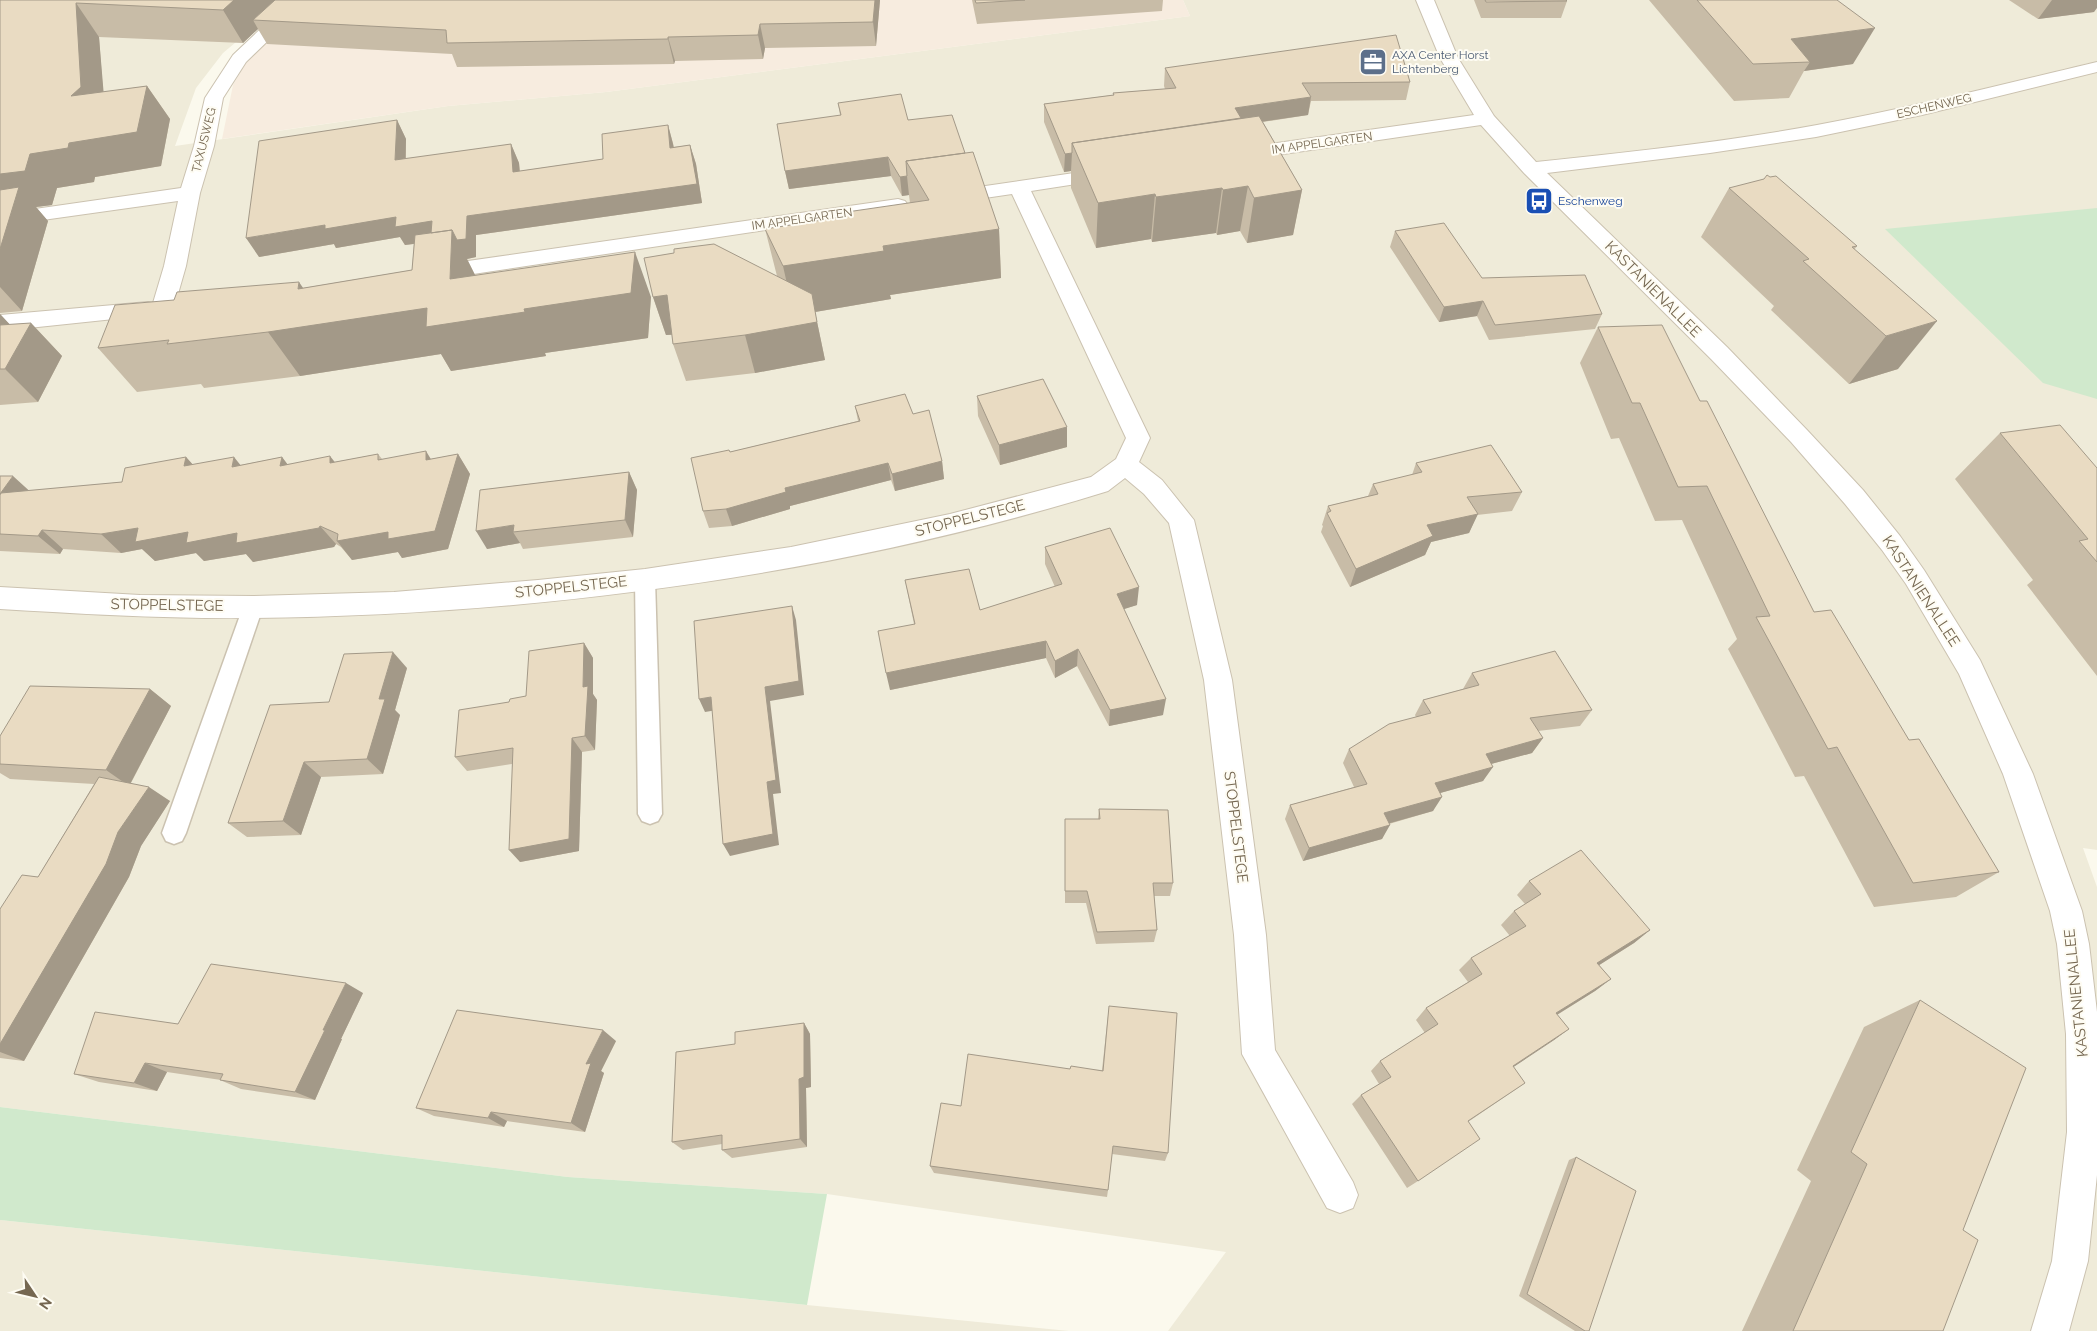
<svg xmlns="http://www.w3.org/2000/svg" width="2097" height="1331" viewBox="0 0 2097 1331" font-family="Raleway,sans-serif">
<style>
.residential{fill:#efebd9}
.commercial{fill:#f7ecdf}
.green{fill:#d0e9cc}
.lines{fill:none;stroke-linecap:round;stroke-linejoin:round}
.service-casing{stroke:#cbc2b0;stroke-width:3}
.minor-casing{stroke:#cbc2b0;stroke-width:2}
.service{fill:#fff;fill-rule:evenodd}
.minor{fill:#fff;fill-rule:evenodd}
.wall{fill:#c8bca7}
.shaded-wall{fill:#a39988}
.building{fill:#e9dbc2;stroke:#a39988}
.labels{text-anchor:middle;stroke-width:4;stroke-linejoin:round;paint-order:stroke}
.far-service-label{font-size:12px;fill:#4e5e75;stroke:#fefcf3;text-anchor:start}
.far-street-label{font-size:12px;fill:#756751;stroke:#fefcf3}
.far-transit-label{font-size:12px;fill:#164399;stroke:#fefcf3;text-anchor:start}
.street-label{font-size:15px;fill:#756751;stroke:#fefcf3}
</style>
<rect width="100%" height="100%" fill="#fbf9ed"/>
<path class="residential" d="M0 0H286L223 53 196 88 175 146 448 106 606 92 1190 16 1183 0H2097V850L2083 848 2097 887V1331H1168L1226 1252 827 1194 568 1177 0 1107Z
M0 1220 807 1305 1069 1331H0Z"/>
<path class="commercial" d="M308 0H1183L1190 16 606 92 448 106 222 139 233 85 245 64Z"/>
<path class="green" d="M2097 208V399L2043 383 1885 229Z
M0 1107 568 1177 827 1194 807 1305 0 1220Z"/>
<g class="lines">
<g class="service-casing">
<path id="service" d="M645 571 652 573 655 579 662 814 658 821 650 824 642 821 638 814 635 579 638 573Z
M253 599 260 601 263 607 186 833 182 841 174 844 166 841 162 833 243 607 246 601Z"/>
</g>
<g class="minor-casing">
<path id="minor" d="M291 0H310L246 62 223 98 214 146 200 193 186 266 174 308 171 313 0 331V315L148 302 153 303 164 266 178 201 0 226V214L181 188 194 146 205 98 233 55Z
M1416 0H1434L1458 58 1494 116 1536 162C1630 152 1724 142 1817 125 1911 108 2004 84 2097 62V72L1922 115 1816 137 1710 153 1547 173 1727 347 1807 430 1863 490 1900 536 1924 570 1980 660 2033 774 2082 911 2089 944 2097 1012V1175L2088 1261 2069 1331H2031L2052 1261 2067 1132 2066 1034 2057 944 2050 911 2003 774 1959 674 1906 584 1882 550 1845 504 1791 442 1711 359 1524 173 1481 125 1242 160 1235 158 1232 154 1235 150 1242 148 1474 115 1440 58Z
M1108 168 1115 170 1118 174 1115 178 1031 191 1150 438 1139 462 1162 480 1194 520 1232 680 1266 935 1275 1050 1353 1182 1358 1195 1353 1208 1340 1213 1327 1208 1242 1054 1234 935 1204 680 1169 523 1144 494 1125 478 1108 491C838 575 535 615 253 618 169 619 84 614 0 609V587L140 595 253 596 394 592 538 580 645 569 791 547 950 514 1091 477 1116 459 1126 438 1012 194 951 203 944 201 941 197 944 193 951 191Z
M898 199 905 201 908 205 905 209 433 280 425 278 422 273 425 268 433 266Z"/>
</g>
<use href="#service" class="service"/>
<use href="#minor" class="minor"/>
</g>
<path class="wall" d="M0 0H880L876 46 765 48 763 59 675 61 674 64 457 67 452 54 267 44 258 29 243 43 99 37 103 92 147 86 170 119 161 166 95 177 94 182 57 188 52 205 36 207 48 221 22 311 0 313Z
M972 0H1163L1162 11 977 24Z
M1474 0H1566L1567 1 1561 18H1481Z
M1649 0H1837L1853 64 1804 71 1789 98 1734 101Z
M2009 0H2097L2094 12 2038 19Z
M1165 68 1410 82 1406 100 1311 101 1308 115 1263 122 1302 190 1293 235 1247 243 1240 231 1217 235 1216 233 1152 242 1151 239 1096 248 1071 188V171L1064 172 1044 122V104L1113 95V93L1165 89 1164 86Z
M838 103 908 120 965 153 999 229 1001 278 890 295 891 299 815 312 825 360 755 373 686 381 673 344 672 335H666L653 297 777 276 765 229 841 217 910 203 909 195 902 196 891 176 789 189 785 171 840 115Z
M397 120 406 139V159L511 144 519 163 520 171 603 159 668 125 674 147 690 145 696 164 702 203 476 235V257L467 259 475 275 651 297 648 338 545 353 546 356 451 371 441 354 300 376 204 388 201 384 137 392 98 348 303 288 412 270 414 244 405 245 400 237 336 248 334 244 259 257Z
M1729 188 1857 246 1854 250 1898 369 1849 384 1771 310 1774 306 1701 237Z
M1395 231 1482 278 1602 314 1595 329 1489 340 1477 316 1439 322 1390 247Z
M0 314 10 325 31 323 62 356 38 402 0 405Z
M1598 327 1700 401 1814 612 1909 740 1999 872 1956 897 1874 907 1804 776 1795 777 1728 649 1737 639 1682 520 1655 521 1619 438 1611 439 1580 363Z
M977 396 1067 427V447L1000 465 978 416Z
M855 406 913 414 942 461 944 479 895 491 891 480 790 506V509L732 526 709 528 703 511 730 452 858 421Z
M2000 433 2097 468V676L2027 585 2033 580 1955 479Z
M378 454 382 459H431L458 454 470 474 448 549 402 558 398 552 352 560 341 547 336 544 334 547 253 562 246 554 204 561 196 553 155 561 142 549 121 553 63 549 60 554 0 551V476L29 491 122 482 186 457 193 465H241L282 457 287 464 335 462Z
M1416 463 1522 492 1512 511 1477 515 1469 533 1431 542 1425 555 1350 587 1321 532 1323 526 1322 525 1328 506 1368 496 1373 484 1412 475Z
M629 472 637 490 633 537 523 549 520 543 487 549 480 490Z
M1045 547 1137 605 1123 609 1163 715 1109 726 1077 666 1055 678 1046 658 890 690 914 624 905 580 980 610 1055 587 1045 564Z
M584 643 593 658V694L597 700 595 750 582 752 579 851 520 862 512 764 467 771 455 757 509 702 526 696Z
M407 668 395 710 400 715 383 774 321 777 301 835 247 837 228 823 329 702Z
M1472 673 1592 710 1580 726 1538 731 1543 738 1532 753 1491 764 1483 781 1440 793 1433 811 1389 824 1382 839 1303 861 1285 819 1290 805 1354 787 1343 763 1349 749 1416 717 1415 715 1423 700 1463 689Z
M150 689 171 706 131 783 170 801 141 846 129 877 24 1061 0 1058V909L38 877 94 784 10 779 0 773V764Z
M1099 809 1173 883 1170 896H1154L1157 930 1154 942 1096 944 1086 903H1065V819H1098Z
M1529 881 1650 930 1634 943 1599 965 1611 979 1595 991 1557 1015 1569 1029 1554 1040 1513 1067 1525 1083 1468 1122 1418 1181 1407 1188 1352 1104 1361 1095 1379 1084 1371 1071 1380 1061 1425 1033 1416 1020 1426 1008 1468 982 1459 970 1471 958 1510 936 1501 925 1514 911 1525 904 1517 895Z
M363 993 341 1039H342L315 1100 241 1089 220 1080H221L167 1072 157 1091 99 1082 74 1074 178 1024Z
M1920 1000 1963 1230 1943 1331H1742L1811 1181 1797 1170 1864 1027Z
M1109 1006 1168 1153 1165 1161 1112 1154 1108 1190 1107 1197 934 1173 930 1166 961 1106 1070 1069 1102 1070Z
M804 1023 810 1034 811 1087 806 1088 807 1147 732 1158 722 1150V1144L683 1150 672 1142 735 1044Z
M616 1041 601 1071 604 1073 585 1132 507 1121 504 1127 434 1116 416 1108Z
M1576 1157 1589 1331H1575L1519 1296 1569 1160Z"/>
<path class="shaded-wall" d="M229 0H275L253 20 258 29 243 43 223 10Z
M875 0H880L876 46 873 22Z
M2052 0H2097V8L2094 12 2038 19Z
M76 3 99 37 106 121 71 96Z
M760 24 765 48 763 59 758 35Z
M1875 28 1853 64 1804 71 1810 62 1791 39Z
M668 37 675 61 674 64 668 39Z
M147 86 170 119 161 166 95 177 94 182 57 188 52 205 36 207 48 221 22 311 0 287V174L30 154 69 143Z
M1311 97 1308 115 1233 126 1235 108Z
M397 120 406 139 405 179 395 160Z
M668 125 673 144 676 167 670 148Z
M511 144 519 163 521 191 513 172Z
M690 145 696 164 702 203 476 235V257L467 259 475 275 524 309 635 252 651 297 648 338 545 353 546 356 451 371 441 354 300 376 268 332 298 289 299 282 327 323 450 279 452 230 467 216Z
M1072 153 1071 171 1064 172 1065 154Z
M888 157 891 176 789 189 785 171Z
M907 176 909 195 902 196 900 177Z
M1248 186 1240 231 1217 235 1223 190Z
M1222 188 1216 233 1152 242 1156 197Z
M1302 190 1293 235 1247 243 1254 198Z
M1155 194 1151 239 1096 248 1098 203Z
M396 217 432 221 442 240 405 245 400 237 336 248 334 244 259 257 246 238 325 225Z
M999 229 1001 278 890 295 891 299 815 312 825 360 755 373 745 335 794 315 783 266 883 246Z
M667 295 680 334 666 335 653 297Z
M1483 301 1477 316 1439 322 1444 307Z
M0 314 16 331 0 352Z
M1937 321 1898 369 1849 384 1886 336Z
M31 323 62 356 38 402 5 369Z
M1067 427V447L1000 465 999 445Z
M426 451 438 471 426 460Z
M458 454 470 474 448 549 402 558 398 552 352 560 337 541Z
M330 456 345 475 330 463Z
M186 457 203 476 184 466Z
M234 457 250 477 232 467Z
M282 457 297 477 280 466Z
M942 461 944 479 895 491 892 474Z
M888 463 891 480 790 506V509L732 526 726 509 785 488Z
M629 472 637 490 633 537 625 520Z
M13 476 35 496 0 494Z
M1478 514 1469 533 1431 542 1425 555 1350 587 1356 569 1427 525Z
M514 525 513 532 520 543 487 549 476 531Z
M320 526 336 544 334 547 253 562 246 554 204 561 196 553 155 561 142 549 121 553 101 534 138 528 188 532 237 533Z
M42 530 63 549 60 554 38 536Z
M1139 587 1137 605 1115 612 1117 594Z
M792 606 796 620 804 695 770 701 781 793 773 794 779 845 730 856 723 844 765 687Z
M1046 641V658L890 690 886 673Z
M584 643 593 658V694L597 700 595 750 585 736 583 687Z
M1078 649 1077 666 1055 678V661Z
M393 652 407 668 395 710 400 715 383 774 367 759 379 699Z
M150 689 171 706 129 786 106 770Z
M711 697 717 710 705 712 699 699Z
M1166 699 1163 715 1109 726 1110 710Z
M572 738 582 752 579 851 520 862 509 850Z
M1543 738 1532 753 1476 768 1486 754Z
M304 762 321 777 301 835 283 821Z
M1493 767 1483 781 1426 797 1435 783Z
M149 787 170 801 141 846 129 877 24 1061 0 1052V1044L118 832Z
M1442 797 1433 811 1376 827 1384 813Z
M1390 825 1382 839 1303 861 1309 848Z
M1650 930 1634 943 1582 976 1597 963Z
M1611 979 1595 991 1542 1024 1556 1013Z
M346 983 363 993 341 1039H342L315 1100 295 1092 323 1030Z
M804 1023 810 1034 811 1087 806 1088 807 1147 800 1139 799 1079Z
M1569 1029 1554 1040 1500 1076 1513 1066Z
M603 1030 616 1041 601 1071 604 1073 585 1132 571 1123 586 1064Z
M145 1063 167 1072 157 1091 134 1083Z
M491 1112 507 1121 504 1127 488 1118Z"/>
<path class="building" d="M0 0H234L223 10 76 3 81 87 71 96 147 86 137 132 69 143 68 148 30 154 25 171 0 174Z
M275 0H875L873 22 760 24 758 35 668 37V39L447 43 446 30 253 20Z
M975 0H1025L976 3Z
M1485 0H1566L1567 1 1486 2Z
M1697 0H1837L1875 28 1791 39 1810 62 1753 64Z
M1396 35 1410 82 1302 83 1311 97 1235 108 1241 118 1072 143V153L1065 154 1044 104 1114 95 1113 93 1176 88 1165 68Z
M901 94 908 120 952 115 965 153 906 161 907 176 900 177 888 157 785 171 777 124 841 115 838 103Z
M1259 116 1302 190 1254 198 1248 186 1223 190 1222 188 1156 197 1155 194 1098 203 1072 143Z
M397 120 395 160 511 144 513 172 603 159 602 134 668 125 670 148 690 145 697 184 467 216 466 239 457 240 452 230 431 233 432 221 395 227 396 217 325 229V225L246 238 259 141Z
M973 152 999 229 883 246 884 251 783 266 765 229 841 217 840 213 929 200 906 161Z
M1767 175 1770 177 1776 176 1857 246 1852 247 1937 321 1886 336 1803 261 1809 259 1729 188 1764 179Z
M19 187 0 249V190Z
M1444 223 1482 278 1585 275 1602 314 1495 325 1483 301 1444 307 1395 231Z
M452 230 450 279 635 252 631 293 524 309 525 312 426 327 427 308 268 332 167 344 169 340 98 348 115 305 174 300 177 292 299 282 298 289 412 270 415 235Z
M714 244 812 294 817 322 745 335 673 344 667 295 653 297 644 258 674 253V249Z
M31 323 5 369H0V325Z
M1662 325 1700 401H1707L1814 612 1831 610 1909 740 1919 739 1999 872 1913 883 1837 747 1828 749 1756 617 1770 616 1707 486 1678 487 1640 403H1632L1598 327Z
M1043 379 1067 427 999 445 977 396Z
M905 394 913 414 929 410 942 461 892 474 888 463 785 488 786 492 726 509 703 511 691 458 729 450 730 452 860 421 855 406Z
M2060 425 2097 468V562L2079 541 2088 539 2000 433Z
M1491 445 1522 492 1467 497 1478 514 1427 525 1433 536 1356 569 1327 513 1331 511 1328 506 1378 494 1373 484 1422 472 1416 463Z
M426 451V460L458 454 435 531 388 539V532L337 541 338 534 320 526 319 528 236 543 237 533 186 543 188 532 135 542 138 528 101 534 42 530 38 536 0 534V495L1 493 122 482 125 468 186 457 184 466 234 457 232 467 282 457 280 466 330 456V463L378 454V460Z
M629 472 625 520 513 532 514 525 476 531 480 490Z
M0 476H13L0 494Z
M1110 528 1139 587 1117 594 1166 699 1110 710 1078 649 1055 661 1046 641 886 673 878 631 915 624 905 580 969 569 980 610 1062 584 1045 547Z
M792 606 799 681 765 687 776 780 767 782 773 834 723 844 711 697 699 699 694 621Z
M584 643 583 687 588 686 585 736 572 738 569 839 509 850 513 748 455 757 459 710 509 702 510 699 526 696 529 651Z
M1555 651 1592 710 1530 718 1543 738 1486 754 1493 767 1435 783 1442 797 1384 813 1390 825 1309 848 1290 805 1367 784 1349 749 1389 724 1431 713 1423 700 1479 685 1472 673Z
M393 652 379 699H385L367 759 304 762 283 821 228 823 270 705 329 702 344 654Z
M30 686 150 689 106 770 0 764V736Z
M99 777 149 787 118 832 106 864 0 1044V909L22 875 38 877Z
M1099 809 1168 810 1173 883H1153L1157 930 1097 932 1087 891H1065V819H1100Z
M1581 850 1650 930 1597 963 1611 979 1556 1013 1569 1029 1513 1066 1525 1083 1468 1121 1480 1139 1418 1181 1361 1095 1391 1077 1380 1061 1438 1024 1426 1008 1482 974 1471 958 1526 926 1514 911 1541 894 1529 881Z
M211 964 346 983 323 1030H325L295 1092 220 1080 223 1074 145 1063 134 1083 74 1074 95 1012 178 1024Z
M1920 1000 2026 1068 1963 1230 1978 1240 1943 1331H1793L1867 1164 1851 1152Z
M1109 1006 1177 1013 1168 1153 1113 1146 1108 1190 930 1166 941 1103 961 1106 968 1054 1070 1069 1071 1066 1103 1071Z
M457 1010 603 1030 586 1064 591 1063 571 1123 491 1112 488 1118 416 1108Z
M804 1023V1077L799 1079 800 1139 722 1150V1135L672 1142 676 1052 735 1044V1032Z
M1576 1157 1636 1191 1589 1331H1585L1527 1294Z"/>
<defs>
<g id="office-square" transform="scale(1.4375)"><rect x="-9" y="-9" width="18" height="18" rx="4" fill="#5c6f8a" stroke="#fefcf3"/><path d="M-6-3h4V-5.5h4V-3h4V5H-6ZM-1-4.5V-3h2v-1.5ZM-6 0V1H6V0Z" fill="#fff"/></g>
<g id="bus-square" transform="scale(1.4375)"><rect x="-9" y="-9" width="18" height="18" rx="4" fill="#1a4fb4" stroke="#fefcf3"/><path d="M-5-6H5V4H4V6H2V4H-2V6H-4V4H-5ZM-3.5-4V0h7V-4ZM-3.5 1.2v1.5H-2V1.2ZM2 1.2v1.5H3.5V1.2Z" fill="#fff"/></g>
</defs>
<g fill-rule="evenodd">
<use href="#office-square" x="1373" y="62"/>
<use href="#bus-square" x="1539" y="201"/>
</g>
<g class="labels">
<g class="far-service-label">
<text x="1392" y="59">AXA Center Horst<tspan x="1392" dy="14">Lichtenberg</tspan></text>
</g>
<g class="far-street-label">
<text transform="translate(1934 106) rotate(-13)" y="4">ESCHENWEG</text>
<text transform="translate(204 140) rotate(-76)" y="4">TAXUSWEG</text>
<text transform="translate(1322 143) rotate(-8)" y="4">IM APPELGARTEN</text>
<text transform="translate(802 219) rotate(-8)" y="4">IM APPELGARTEN</text>
</g>
<g class="far-transit-label">
<text x="1558" y="205">Eschenweg</text>
</g>
<g class="street-label">
<text transform="translate(1653 289) rotate(45)" y="5">KASTANIENALLEE</text>
<text transform="translate(970 518) rotate(-14)" y="5">STOPPELSTEGE</text>
<text transform="translate(571 587) rotate(-6)" y="5">STOPPELSTEGE</text>
<text transform="translate(1921 591) rotate(57)" y="5">KASTANIENALLEE</text>
<text transform="translate(167 605) rotate(1)" y="5">STOPPELSTEGE</text>
<text transform="translate(1236 827) rotate(83)" y="5">STOPPELSTEGE</text>
<text transform="translate(2076 993) rotate(-96)" y="5">KASTANIENALLEE</text>
</g>
</g>
<g transform="translate(35 1296) rotate(125)" stroke="#fefcf3" stroke-width="4" paint-order="stroke">
<path d="M0-4L9 19L0 12L-9 19Z" fill="#756751"/>
<text y="-8" font-size="14" font-weight="bold" text-anchor="middle" fill="#756751">N</text>
</g>
</svg>
